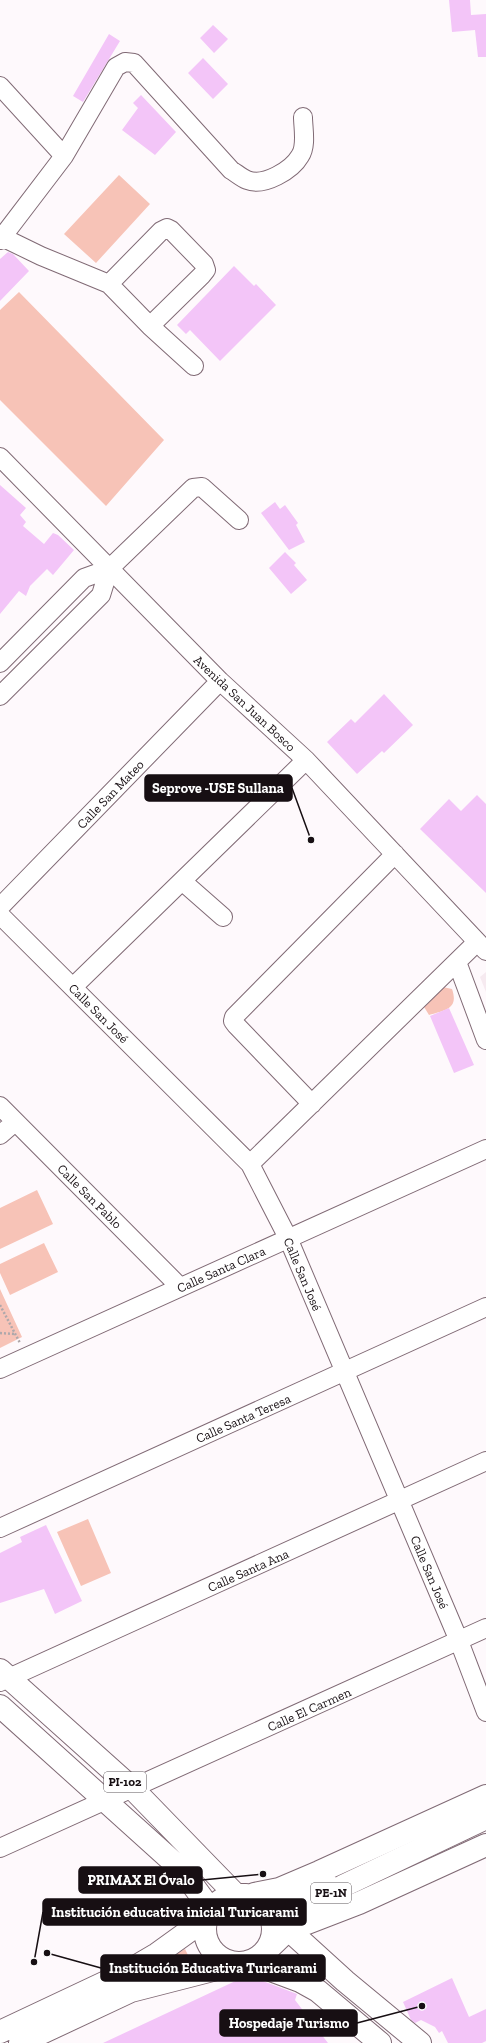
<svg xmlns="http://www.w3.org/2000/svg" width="486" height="2043" viewBox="0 0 486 2043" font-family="'Zilla Slab',serif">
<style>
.built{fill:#f6eaf0}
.green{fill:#f7c3b7}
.building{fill:#f3c5f8}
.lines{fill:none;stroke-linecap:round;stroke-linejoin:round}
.minor-casing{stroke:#806a75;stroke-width:20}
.major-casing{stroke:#806a75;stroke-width:24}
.highway-casing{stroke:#806a75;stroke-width:24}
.path{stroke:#aea8ab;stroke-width:2.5;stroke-dasharray:2 2;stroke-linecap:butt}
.minor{stroke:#fff;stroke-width:18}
.major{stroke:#fff;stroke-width:22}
.highway{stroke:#fff;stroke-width:22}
.labels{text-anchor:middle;stroke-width:3.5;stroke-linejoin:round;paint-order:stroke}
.shield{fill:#fff;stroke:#5d575a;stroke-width:1}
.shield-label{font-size:12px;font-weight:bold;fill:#170f13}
.street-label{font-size:13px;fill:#170f13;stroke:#fff}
.leader{fill:none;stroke:#170f13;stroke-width:1.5}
.callout-dot{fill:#170f13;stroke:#fff;stroke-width:1.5}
.callout{fill:#170f13;stroke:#170f13;stroke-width:1.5}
.callout-label{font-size:14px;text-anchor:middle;font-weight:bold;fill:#fff}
</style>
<rect width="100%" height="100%" fill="#fef9fc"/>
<path class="built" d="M486 972V992L480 977Z"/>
<path class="green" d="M119 175 150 204 96 263 64 234Z
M19 292 164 440 106 506 0 400V310Z
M438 986 452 989C459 1009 445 1010 429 1015L421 1002Z
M37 1190 53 1224 0 1249V1208Z
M44 1243 58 1272 10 1295 0 1273V1264Z
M0 1289 22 1337 0 1348Z
M88 1519 111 1573 81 1586 57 1532Z
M185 1949 192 1963 140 1979 145 1974Z"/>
<path class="building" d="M449 0H470L471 15 486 14V57H478L475 30 452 32Z
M213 25 228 39 214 53 200 38Z
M109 34 120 41 83 102 73 96Z
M203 58 228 84 213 99 188 73Z
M141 95 176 132 155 155 122 130 138 108 133 103Z
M8 252 13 254 29 271 0 301V259Z
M234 266 254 286 256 284 276 305 220 361 190 330 186 334 177 325Z
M0 485 26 508 20 515 26 522 23 526 44 544 53 533 58 535 74 550 53 575 47 569 30 586 26 596 19 591 0 614Z
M275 502 280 509 285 505 298 523 296 525 305 542 289 550 261 513Z
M285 552 296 563 294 565 307 580 291 594 269 568Z
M384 694 413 725 384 753 382 751 357 774 327 742 351 719 355 723Z
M477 795 486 804V893L420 829 449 799 461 811Z
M449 1008 474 1065 454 1073 430 1016Z
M46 1525 82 1601 55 1614 44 1589 0 1603V1553L22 1542 20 1537Z
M244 1977 255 1978 297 1994 295 2000 328 2043H103Z
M452 1978 469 2017 486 2009V2041L482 2043H448L442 2031 439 2033 435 2027 421 2020 415 2023 411 2020 403 2002Z"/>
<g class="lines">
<g class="minor-casing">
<path id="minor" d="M0 86 64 156
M2 237 41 256 109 284 150 326 194 366
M0 240 64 156 116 67 125 62 134 63 231 170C236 173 242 178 247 180 264 187 292 170 300 156 307 146 303 128 303 117
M109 284 161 231 167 228 171 230 204 264 206 270 202 275 150 326
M0 457 220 681 306 760 486 951
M0 663 84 578 109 569 193 488 202 487 239 520
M0 696 101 595 109 569
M182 881 223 917
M0 907 220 681
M0 915 250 1164 288 1238 459 1641 486 1712
M457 962 486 1040
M73 987 306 760
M312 1104 236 1025 233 1021 234 1017 395 854
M0 1106 180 1287
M0 1135 15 1122
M250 1164 477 942
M0 1369 486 1149
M0 1528 486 1307
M0 1682 486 1461
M0 1848 486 1628"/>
</g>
<g class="major-casing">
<path id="major" d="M0 1670 133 1789 236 1895H246
M0 1706 181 1869 211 1910
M254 1894 279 1889 319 1872 486 1796
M268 1911 345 1981 420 2043
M289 1930 359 1903 486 1845
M249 1962 300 1981 318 1991 380 2043"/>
</g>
<g class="highway-casing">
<path id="highway" d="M205 1929a34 34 0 1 1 68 0a34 34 0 1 1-68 0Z
M255 1899C283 1901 302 1897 329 1886
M264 1953 319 1900 343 1886 486 1818
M0 2032 123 1974 157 1954 207 1918
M20 2043 131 1991 240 1963"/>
</g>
<path class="path" d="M0 1305 20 1343
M0 1333 15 1334"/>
<use href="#minor" class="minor"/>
<use href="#major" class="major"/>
<use href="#highway" class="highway"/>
</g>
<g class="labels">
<g class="shield">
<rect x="104" y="1772" width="42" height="20" rx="3"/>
<rect x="311" y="1883" width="40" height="20" rx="3"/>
</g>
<g class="shield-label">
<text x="125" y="1786">PI-102</text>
<text x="331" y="1897">PE-1N</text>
</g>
<g class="street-label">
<text transform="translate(245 703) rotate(43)" y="5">Avenida San Juan Bosco</text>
<text transform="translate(110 794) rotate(-46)" y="5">Calle San Mateo</text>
<text transform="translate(99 1013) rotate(45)" y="5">Calle San José</text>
<text transform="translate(90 1196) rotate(45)" y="5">Calle San Pablo</text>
<text transform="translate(221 1269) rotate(-24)" y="5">Calle Santa Clara</text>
<text transform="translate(303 1274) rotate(67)" y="5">Calle San José</text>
<text transform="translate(243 1418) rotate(-24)" y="5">Calle Santa Teresa</text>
<text transform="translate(248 1570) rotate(-24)" y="5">Calle Santa Ana</text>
<text transform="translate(430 1572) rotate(67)" y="5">Calle San José</text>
<text transform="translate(309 1709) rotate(-24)" y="5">Calle El Carmen</text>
</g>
</g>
<path class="leader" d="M311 840L292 788M263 1874L202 1880M34 1962L43 1912M47 1953L101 1968M422 2006L357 2023"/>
<g class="callout-dot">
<circle cx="311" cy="840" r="4"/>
<circle cx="263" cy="1874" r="4"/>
<circle cx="34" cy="1962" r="4"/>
<circle cx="47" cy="1953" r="4"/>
<circle cx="422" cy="2006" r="4"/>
</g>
<g class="callout">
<rect x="145" y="775" width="147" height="26" rx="4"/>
<rect x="79" y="1867" width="123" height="26" rx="4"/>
<rect x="43" y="1899" width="263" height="26" rx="4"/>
<rect x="101" y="1955" width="224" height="26" rx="4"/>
<rect x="220" y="2010" width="137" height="26" rx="4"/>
</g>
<g class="callout-label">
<text x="218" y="793">Seprove -USE Sullana</text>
<text x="141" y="1885">PRIMAX El Óvalo</text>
<text x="175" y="1917">Institución educativa inicial Turicarami</text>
<text x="213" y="1973">Institución Educativa Turicarami</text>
<text x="289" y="2028">Hospedaje Turismo</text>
</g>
</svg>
